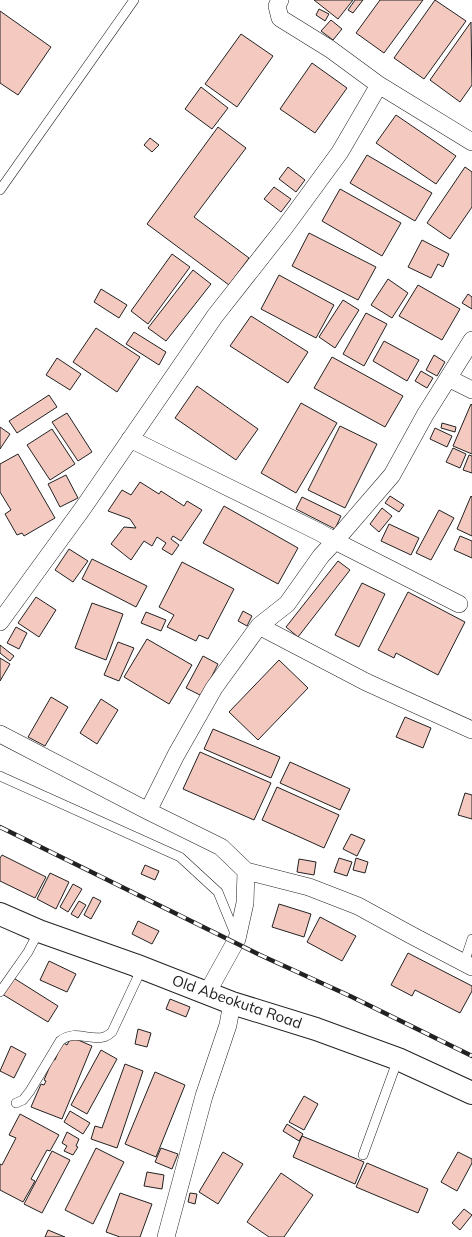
<svg xmlns="http://www.w3.org/2000/svg" width="472" height="1237" viewBox="0 0 472 1237" font-family="Mulish,sans-serif">
<style>
.building{fill:#f3c9c0;stroke:#222}
.lines{fill:none;stroke-linecap:round;stroke-linejoin:round}
.service-casing{stroke:#222;stroke-width:10}
.minor-casing{stroke:#222;stroke-width:18}
.trunk-casing{stroke:#222;stroke-width:24}
.service{stroke:#fff;stroke-width:9}
.minor{stroke:#fff;stroke-width:17}
.trunk{stroke:#fff;stroke-width:22}
.rail-casing{stroke:#222;stroke-width:4.5}
.rail{stroke:#fff;stroke-width:3;stroke-dasharray:9;stroke-linecap:butt}
.labels{text-anchor:middle;stroke-width:3;stroke-linejoin:round;paint-order:stroke}
.street-label{font-size:15px;fill:#222;stroke:#fff}
</style>
<rect width="100%" height="100%" fill="#fff"/>
<path class="building" d="M314 0H353L338 19Z
M355 0H363L353 13 348 10Z
M380 0H423L384 53 356 33Z
M435 0 466 21 424 79 394 58Z
M319 9 329 14 325 21 316 15Z
M0 11 51 47 18 95 0 83Z
M331 20 342 29 333 40 321 31Z
M471 22 472 85 460 102 430 80Z
M241 34 273 56 237 107 205 84Z
M312 63 347 88 315 133 280 109Z
M201 87 228 108 212 129 185 109Z
M396 115 456 156 436 184 376 143Z
M218 127 246 148 194 217 249 258 229 285 147 224Z
M150 138 159 145 152 152 144 145Z
M367 155 432 193 415 221 350 183Z
M288 167 305 180 296 192 279 179Z
M465 167 472 172V207L450 239 427 223Z
M274 187 291 199 281 212 264 199Z
M340 189 401 223 382 256 322 221Z
M309 233 376 267 358 300 292 266Z
M422 240 449 254 443 267 438 264 431 278 408 267Z
M172 254 190 267 148 324 131 311Z
M193 270 211 284 166 341 148 328Z
M279 275 334 305 316 338 261 309Z
M388 279 408 293 392 318 371 305Z
M418 285 460 309 442 340 399 316Z
M101 289 127 305 119 318 94 302Z
M468 294 472 297V309L462 303Z
M343 300 359 310 335 348 319 337Z
M366 313 387 324 364 366 343 354Z
M251 316 308 352 288 383 230 346Z
M96 328 140 357 117 392 73 362Z
M134 332 166 352 159 365 126 344Z
M384 341 419 360 407 381 373 361Z
M434 355 445 362 437 376 426 370Z
M332 357 403 396 385 427 314 388Z
M57 358 81 374 70 390 46 375Z
M421 371 433 378 427 388 415 381Z
M197 386 258 429 236 460 175 418Z
M49 395 57 407 17 433 9 421Z
M301 403 337 423 296 493 261 473Z
M471 404 472 405V454L453 446Z
M67 413 92 452 78 461 52 422Z
M442 423 456 427 455 432 441 428Z
M340 426 377 444 345 508 308 490Z
M0 427 10 434 0 449Z
M435 428 452 436 447 447 430 439Z
M52 429 75 464 50 480 27 445Z
M453 448 466 454 460 468 446 462Z
M18 454 55 518 24 536 22 533 17 535 5 514 11 510 0 492V464Z
M469 455 472 456V473L463 470Z
M66 475 78 498 60 507 48 484Z
M140 482 159 494 161 491 184 506 187 501 202 510 181 541 173 536 171 539 179 545 172 555 162 549 166 543 157 537 152 546 144 541 131 560 111 544 124 527 136 528 130 519 108 511 122 490 131 495Z
M390 496 404 505 399 512 385 503Z
M471 496 472 497V536L457 529Z
M302 497 341 516 335 529 296 509Z
M224 506 298 548 278 584 203 543Z
M382 508 392 516 379 532 370 524Z
M439 510 454 518 431 560 416 553Z
M389 524 419 538 411 555 381 541Z
M460 536 472 541V558L454 550Z
M69 549 88 561 73 582 55 570Z
M92 559 147 586 136 607 82 579Z
M338 561 350 570 298 637 286 627Z
M182 562 234 589 208 639 199 635 196 641 167 627 174 615 159 607Z
M362 583 385 594 359 647 335 635Z
M408 592 465 622 438 675 396 653 394 658 378 650Z
M36 597 56 610 39 637 18 623Z
M92 603 123 614 106 660 75 648Z
M243 611 252 616 247 626 238 621Z
M146 612 166 620 161 631 141 623Z
M16 627 27 633 19 649 7 643Z
M147 639 192 665 169 704 124 677Z
M118 642 134 648 119 681 104 675Z
M0 645 14 656 10 661 0 653Z
M203 656 218 664 202 696 186 688Z
M0 658 10 664 0 681Z
M279 660 308 688 258 740 229 712Z
M51 697 68 707 45 746 28 737Z
M101 699 118 710 97 744 80 733Z
M405 717 431 728 423 748 396 737Z
M213 729 280 757 271 778 204 749Z
M200 752 271 783 254 820 183 789Z
M290 762 350 789 340 810 280 783Z
M277 787 339 815 324 848 262 820Z
M465 793 472 795V819L458 815Z
M351 834 365 840 357 856 343 849Z
M2 855 46 877 35 898 0 881V858Z
M339 858 352 862 347 876 334 872Z
M356 858 368 862 365 873 353 870Z
M299 859 316 862 314 875 297 872Z
M145 865 159 871 155 880 141 874Z
M50 873 69 882 56 909 37 899Z
M73 884 82 889 68 912 60 907Z
M93 897 101 901 91 919 84 915Z
M79 901 86 905 78 918 71 914Z
M279 904 311 914 304 937 272 927Z
M320 917 356 936 342 961 307 942Z
M138 921 159 931 152 944 132 934Z
M408 953 472 986V991L460 1013 415 990 412 996 391 985Z
M49 961 76 974 67 992 40 980Z
M12 977 58 1006 48 1022 2 994Z
M170 999 190 1007 186 1017 166 1009Z
M138 1029 151 1033 147 1047 135 1044Z
M71 1037 92 1046 62 1119 31 1107 41 1084 44 1085 46 1081 44 1080 53 1059 55 1060 62 1042 67 1045Z
M11 1046 26 1054 14 1078 0 1071Z
M101 1050 117 1059 87 1114 71 1105Z
M125 1064 143 1071 117 1148 91 1139 95 1126 102 1128Z
M155 1072 185 1085 156 1157 125 1144Z
M304 1096 318 1104 304 1130 289 1122Z
M70 1111 90 1123 83 1134 64 1122Z
M20 1114 59 1135 50 1151 47 1150 31 1179 35 1181 23 1202 0 1190V1164L2 1165 16 1138 9 1135Z
M287 1124 303 1134 299 1141 283 1131Z
M67 1132 79 1139 76 1146 78 1147 73 1155 64 1151 67 1146 62 1143Z
M302 1136 364 1162 355 1184 293 1157Z
M96 1148 124 1162 93 1224 65 1210Z
M161 1148 178 1154 172 1169 155 1162Z
M52 1151 70 1160 42 1213 24 1204Z
M223 1152 243 1164 218 1204 199 1192Z
M458 1152 472 1159V1163L457 1191 441 1182Z
M367 1163 428 1189 418 1213 356 1187Z
M147 1172 164 1175 162 1189 144 1186Z
M281 1173 313 1195 284 1237H269L247 1222Z
M120 1193 152 1204 140 1237H120L106 1232Z
M190 1193 197 1194 195 1204 188 1202Z
M464 1209 472 1215 460 1230 452 1223Z
M48 1230 65 1237H45Z"/>
<g class="lines">
<g class="service-casing">
<path id="service" d="M0 190 134 0
M0 776 180 857 218 892 236 936
M464 963 472 939
M0 992 28 952 39 931
M16 1103 23 1100 30 1091 60 1041C75 1029 88 1041 104 1037 107 1036 110 1034 112 1032L142 968
M363 1155 398 1059"/>
</g>
<g class="minor-casing">
<path id="minor" d="M280 0 277 6 280 18 330 49 379 85 472 142
M448 378 472 390
M130 439 319 532 335 541 459 604
M0 622 83 508 215 316 285 227 340 152 379 85
M259 626 366 682 472 730
M0 734 148 811 221 847 246 871 309 887 358 906 411 935 472 967
M148 811 176 755 214 688 259 626 287 604 321 556 335 541 392 475 425 415 472 340
M207 993 237 939 245 903 246 871
M166 1237 204 1096 228 1025 232 1003"/>
</g>
<g class="trunk-casing">
<path id="trunk" d="M0 914 39 931 135 965 232 1003 316 1029 398 1059 472 1093"/>
</g>
<use href="#service" class="service"/>
<use href="#minor" class="minor"/>
<use href="#trunk" class="trunk"/>
<g class="rail-casing">
<path id="rail" d="M0 827 260 955 350 996 472 1056"/>
</g>
<use href="#rail" class="rail"/>
</g>
<g class="labels">
<g class="street-label">
<text transform="translate(237 1002) rotate(19)" y="5">Old Abeokuta Road</text>
</g>
</g>
</svg>
